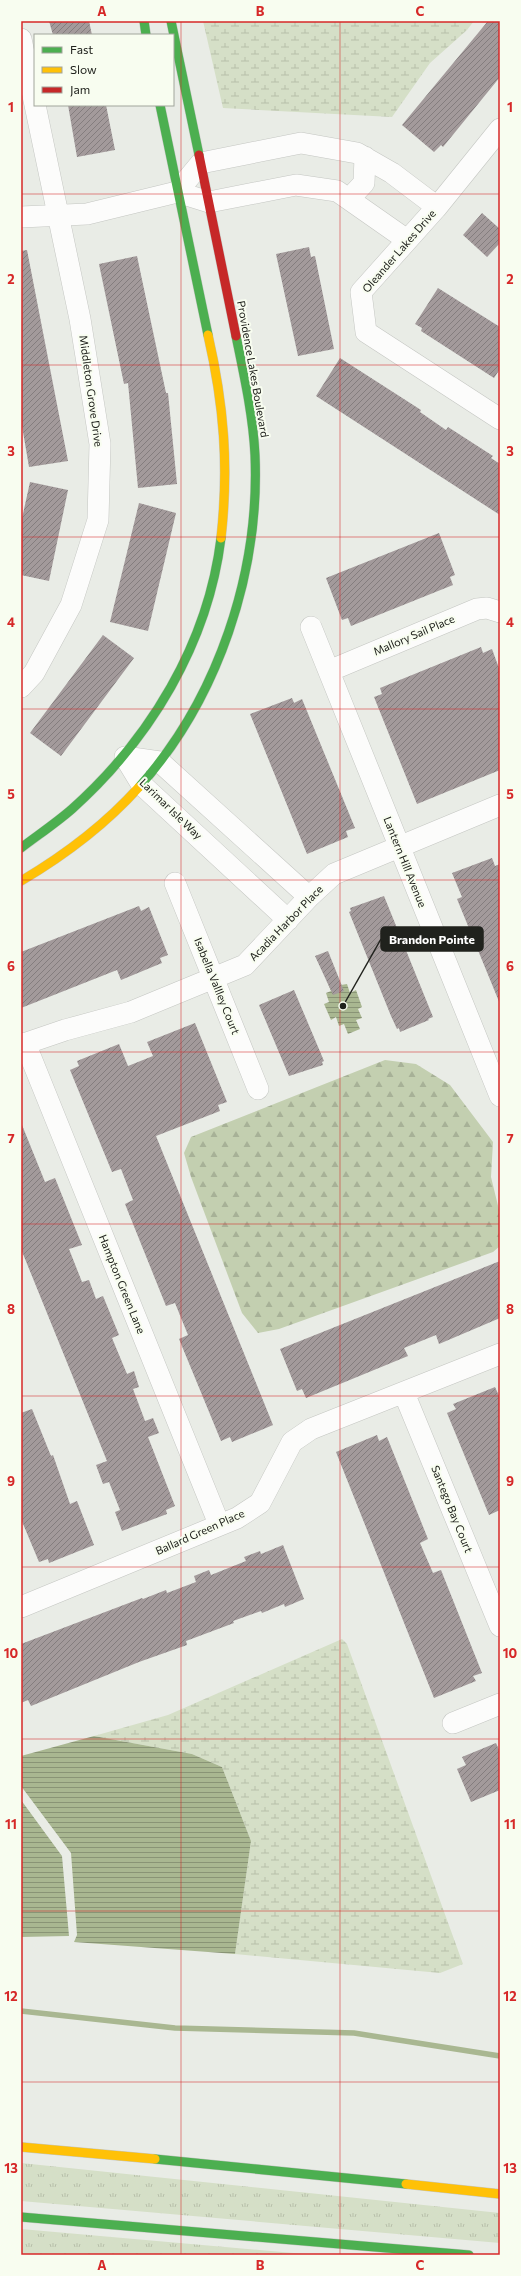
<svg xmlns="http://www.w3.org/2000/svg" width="521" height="2276" viewBox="0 0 521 2276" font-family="Commissioner,sans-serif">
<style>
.grass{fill:url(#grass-tufts)}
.forest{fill:url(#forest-firs)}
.wetland{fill:url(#wetland-marsh)}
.water{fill:url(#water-rules)}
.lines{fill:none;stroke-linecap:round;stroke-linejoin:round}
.stream{stroke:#a9b791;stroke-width:5.5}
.building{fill:url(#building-hatch)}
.street-casing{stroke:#c4c6c2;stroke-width:22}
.fast-casing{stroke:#c4c6c2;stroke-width:10}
.slow-casing{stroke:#c4c6c2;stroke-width:10}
.jam-casing{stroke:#c4c6c2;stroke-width:10}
.street{stroke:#fcfcfb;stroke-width:21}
.fast{stroke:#4caf50;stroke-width:9}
.slow{stroke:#ffc107;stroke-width:9}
.jam{stroke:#c62828;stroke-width:9}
.grid{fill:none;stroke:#d62828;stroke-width:1;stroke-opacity:0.55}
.labels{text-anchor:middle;stroke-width:4;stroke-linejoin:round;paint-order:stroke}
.street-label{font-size:11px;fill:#20221d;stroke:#f8fdf0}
.leader{fill:none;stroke:#20221d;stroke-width:1.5}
.callout-dot{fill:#20221d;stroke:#f8fdf0;stroke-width:1.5}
.callout{fill:#20221d;stroke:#20221d;stroke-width:1.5}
.callout-label{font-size:12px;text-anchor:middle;font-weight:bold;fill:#fff}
.neatline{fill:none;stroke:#d62828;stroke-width:1.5}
.grid-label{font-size:13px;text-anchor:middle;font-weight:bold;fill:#d62828}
</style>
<defs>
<pattern id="grass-tufts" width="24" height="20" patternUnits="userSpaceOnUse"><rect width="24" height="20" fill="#d5dfc7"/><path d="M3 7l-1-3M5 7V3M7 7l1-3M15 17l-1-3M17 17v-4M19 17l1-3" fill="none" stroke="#b7bfaa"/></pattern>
<pattern id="forest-firs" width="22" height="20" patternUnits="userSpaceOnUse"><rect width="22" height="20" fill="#c3cfb0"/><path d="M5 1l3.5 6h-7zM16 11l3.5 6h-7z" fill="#a7b197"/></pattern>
<pattern id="wetland-marsh" width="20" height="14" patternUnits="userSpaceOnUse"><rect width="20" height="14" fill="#d5dfc7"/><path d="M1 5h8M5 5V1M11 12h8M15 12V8" fill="none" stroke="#b7bfaa"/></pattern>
<pattern id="water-rules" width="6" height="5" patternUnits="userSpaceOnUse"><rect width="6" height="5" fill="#a9b791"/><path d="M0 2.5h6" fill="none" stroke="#899476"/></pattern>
<pattern id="building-hatch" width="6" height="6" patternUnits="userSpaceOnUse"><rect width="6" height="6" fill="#a39a9b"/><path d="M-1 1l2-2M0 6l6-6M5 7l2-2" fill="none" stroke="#847d7e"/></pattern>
</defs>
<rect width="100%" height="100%" fill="#e9ece6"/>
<path class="grass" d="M21 2163 500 2213V2243L21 2201Z
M21 2229 316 2255H31L21 2254Z"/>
<path class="forest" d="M385 1060 416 1064 450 1085 493 1142 491 1177 500 1214V1246L493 1252 279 1329 258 1333 242 1313 191 1177 184 1153 191 1137Z"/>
<path class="wetland" d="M203 21H474L467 30 430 63 392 117 223 108Z
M342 1639 347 1644 463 1964 440 1973 235 1954 251 1841 222 1767 192 1754 94 1736 168 1715Z"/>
<path class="water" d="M327 981 341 985 347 984 350 993 356 990 362 1007 358 1009 362 1018 356 1020 360 1029 348 1034 344 1024 339 1026 336 1017 331 1020 324 1004 329 1002 326 993 331 991Z
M94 1736 192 1754 222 1767 251 1841 235 1954 74 1942 77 1935 71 1853 21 1786V1756Z
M21 1800 62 1856 69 1936 21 1937Z"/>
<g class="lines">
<path class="stream" d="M21 2011 175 2028 354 2033 500 2056"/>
</g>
<path class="building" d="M49 21H89L92 35H53Z
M488 21H500V77L443 147 441 145 434 152 402 125Z
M68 105H106L115 150 77 157Z
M482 213 500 229V243L487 257 463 235Z
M309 247 311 257 315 256 334 349 298 356 276 254Z
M27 250 68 461 29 467 21 420V251Z
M137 256 166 393H168L177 484 138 488 128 383 124 384 99 264Z
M438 288 500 327V369L494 378 421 331 422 328 415 324Z
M340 358 421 410 420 412 446 430 448 427 493 456 491 458 500 464V515L316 396Z
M30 482 68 490 49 581 21 575V523Z
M139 503 176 513 148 631 110 622Z
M439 533 455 575 450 577 453 585 351 626 348 618 342 620 326 578Z
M103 635 134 658 61 756 30 733Z
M481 647 483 653 492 649 500 671V770L417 804 374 697 382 694 380 688Z
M292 698 294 703 302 699 355 828 346 831 348 837 307 854 250 714Z
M492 858 495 866 500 864V1004L457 899 462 897 452 873Z
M384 896 433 1017 428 1019 429 1020 400 1032 399 1028 397 1029 391 1016 349 912 351 911 350 908Z
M139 906 141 911 149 907 168 955 160 958 162 963 121 980 117 970 21 1008V952Z
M328 951 344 991 333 995 315 956Z
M294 990 324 1061 322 1062 323 1065 289 1076 259 1005Z
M195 1023 227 1102 218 1105 220 1111 156 1136 273 1425 232 1442 230 1437 221 1441 179 1339 188 1335 175 1303 166 1306 125 1204 133 1200 121 1169 112 1172 70 1070 79 1066 77 1061 119 1044 128 1066 153 1056 147 1042Z
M22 1125 45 1182 55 1178 82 1245 69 1249 82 1282 89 1280 96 1299 103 1296 119 1335 112 1338 127 1374 134 1371 139 1387 133 1389 145 1421 153 1418 159 1433 148 1437 175 1506 166 1510 167 1514 122 1531 115 1512 120 1510 109 1482 103 1484 96 1465 107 1461 21 1249Z
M500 1261V1318L439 1344 436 1335 404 1348 408 1356 306 1398 302 1389 297 1391 280 1349Z
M495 1387 500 1398V1510L489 1515 447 1413 456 1409 453 1404Z
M32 1409 51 1456 53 1455 70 1504 77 1501 94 1545 49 1563 48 1559 39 1562 21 1519V1413Z
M377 1435 379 1441 387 1437 428 1539 420 1543 433 1573 441 1570 482 1673 473 1676 476 1681 434 1698 336 1452Z
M283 1545 304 1599 285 1607 284 1604 262 1613 261 1611 233 1621 234 1623 186 1641 187 1645 139 1662 31 1706 28 1700 21 1703V1644L142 1598 143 1599 166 1590 167 1593 196 1582 194 1576 209 1570 211 1575 246 1561 244 1557 260 1551 261 1554Z
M496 1743 500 1752V1790L471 1802 457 1769 466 1765 462 1757Z"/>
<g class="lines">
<g class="street-casing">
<path id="street" d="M21 39 35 105
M500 129 437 207 361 292 366 332 500 419
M177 192 201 163 301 143 357 153 392 173 437 207
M349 199 364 183 365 157
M21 217 87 214 177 192 209 202 296 185 337 191 407 240
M311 627 500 1096
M329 671 477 609 487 608 500 612
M21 687 34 673 71 605 98 520 100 444 80 319 35 105
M125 757 160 762 309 897
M125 757 142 785 288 920
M175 883 258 1089
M25 1043 219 1524
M21 1045 65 1030 131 1012 245 965 309 897 334 874 500 805
M404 1393 500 1626
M21 1607 237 1518 260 1503 292 1442 311 1429 500 1354
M453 1723 500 1704"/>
</g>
<g class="fast-casing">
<path id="fast" d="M144 21 146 35
M171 21 199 155
M160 105 208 335
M139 787C218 699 260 573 255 455 253 415 244 375 236 336
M21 848C38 835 56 823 72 809 150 739 208 644 221 538
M155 2159 406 2184
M21 2217 469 2255"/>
</g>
<g class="slow-casing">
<path id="slow" d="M208 335C224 405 229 466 221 538
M21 881C65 855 105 825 139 787
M21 2147 155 2159
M406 2184 500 2194"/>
</g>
<g class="jam-casing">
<path id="jam" d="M199 155 236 336"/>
</g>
<use href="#street" class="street"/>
<use href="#fast" class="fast"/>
<use href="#slow" class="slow"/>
<use href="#jam" class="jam"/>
</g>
<path class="grid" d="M181 21V2255M340 21V2255M21 194H500M21 365H500M21 537H500M21 709H500M21 880H500M21 1052H500M21 1224H500M21 1396H500M21 1567H500M21 1739H500M21 1911H500M21 2082H500"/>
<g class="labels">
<g class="street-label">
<text transform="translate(399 251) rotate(-49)" y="4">Oleander Lakes Drive</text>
<text transform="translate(253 369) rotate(80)" y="4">Providence Lakes Boulevard</text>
<text transform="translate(91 391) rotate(82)" y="4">Middleton Grove Drive</text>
<text transform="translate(414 635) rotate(-23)" y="4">Mallory Sail Place</text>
<text transform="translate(171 809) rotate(44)" y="4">Larimar Isle Way</text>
<text transform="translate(405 862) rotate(68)" y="4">Lantern Hill Avenue</text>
<text transform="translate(286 923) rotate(-46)" y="4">Acadia Harbor Place</text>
<text transform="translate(217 986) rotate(68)" y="4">Isabella Vallley Court</text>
<text transform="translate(122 1284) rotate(68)" y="4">Hampton Green Lane</text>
<text transform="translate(452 1509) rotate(68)" y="4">Santego Bay Court</text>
<text transform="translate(200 1532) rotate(-24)" y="4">Ballard Green Place</text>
</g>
</g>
<path class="leader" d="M343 1006L381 939"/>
<circle class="callout-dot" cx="343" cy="1006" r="4"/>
<rect class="callout" x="381" y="927" width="102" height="24" rx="4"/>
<g class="callout-label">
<text x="432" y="944">Brandon Pointe</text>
</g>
<rect width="521" height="2276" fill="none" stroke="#f8fdf0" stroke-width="44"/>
<rect x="34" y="34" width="140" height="72" fill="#f8fdf0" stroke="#a2a59c"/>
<rect x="42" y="47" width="20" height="6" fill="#4caf50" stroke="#a2a59c"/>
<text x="70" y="54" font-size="12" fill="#20221d">Fast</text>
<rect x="42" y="67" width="20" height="6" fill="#ffc107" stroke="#a2a59c"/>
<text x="70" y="74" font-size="12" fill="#20221d">Slow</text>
<rect x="42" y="87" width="20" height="6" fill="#c62828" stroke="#a2a59c"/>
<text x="70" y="94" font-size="12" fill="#20221d">Jam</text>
<rect x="22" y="22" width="477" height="2232" class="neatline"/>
<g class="grid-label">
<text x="102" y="16">A</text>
<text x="260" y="16">B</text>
<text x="420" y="16">C</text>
<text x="11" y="112">1</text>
<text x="510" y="112">1</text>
<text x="11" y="284">2</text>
<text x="510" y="284">2</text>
<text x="11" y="456">3</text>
<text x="510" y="456">3</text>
<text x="11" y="627">4</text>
<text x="510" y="627">4</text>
<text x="11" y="799">5</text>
<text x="510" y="799">5</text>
<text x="11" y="971">6</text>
<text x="510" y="971">6</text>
<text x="11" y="1143">7</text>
<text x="510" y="1143">7</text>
<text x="11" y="1314">8</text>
<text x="510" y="1314">8</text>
<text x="11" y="1486">9</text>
<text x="510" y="1486">9</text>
<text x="11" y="1658">10</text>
<text x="510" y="1658">10</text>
<text x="11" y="1829">11</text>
<text x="510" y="1829">11</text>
<text x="11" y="2001">12</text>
<text x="510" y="2001">12</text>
<text x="11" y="2173">13</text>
<text x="510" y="2173">13</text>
<text x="102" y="2270">A</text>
<text x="260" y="2270">B</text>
<text x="420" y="2270">C</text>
</g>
</svg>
